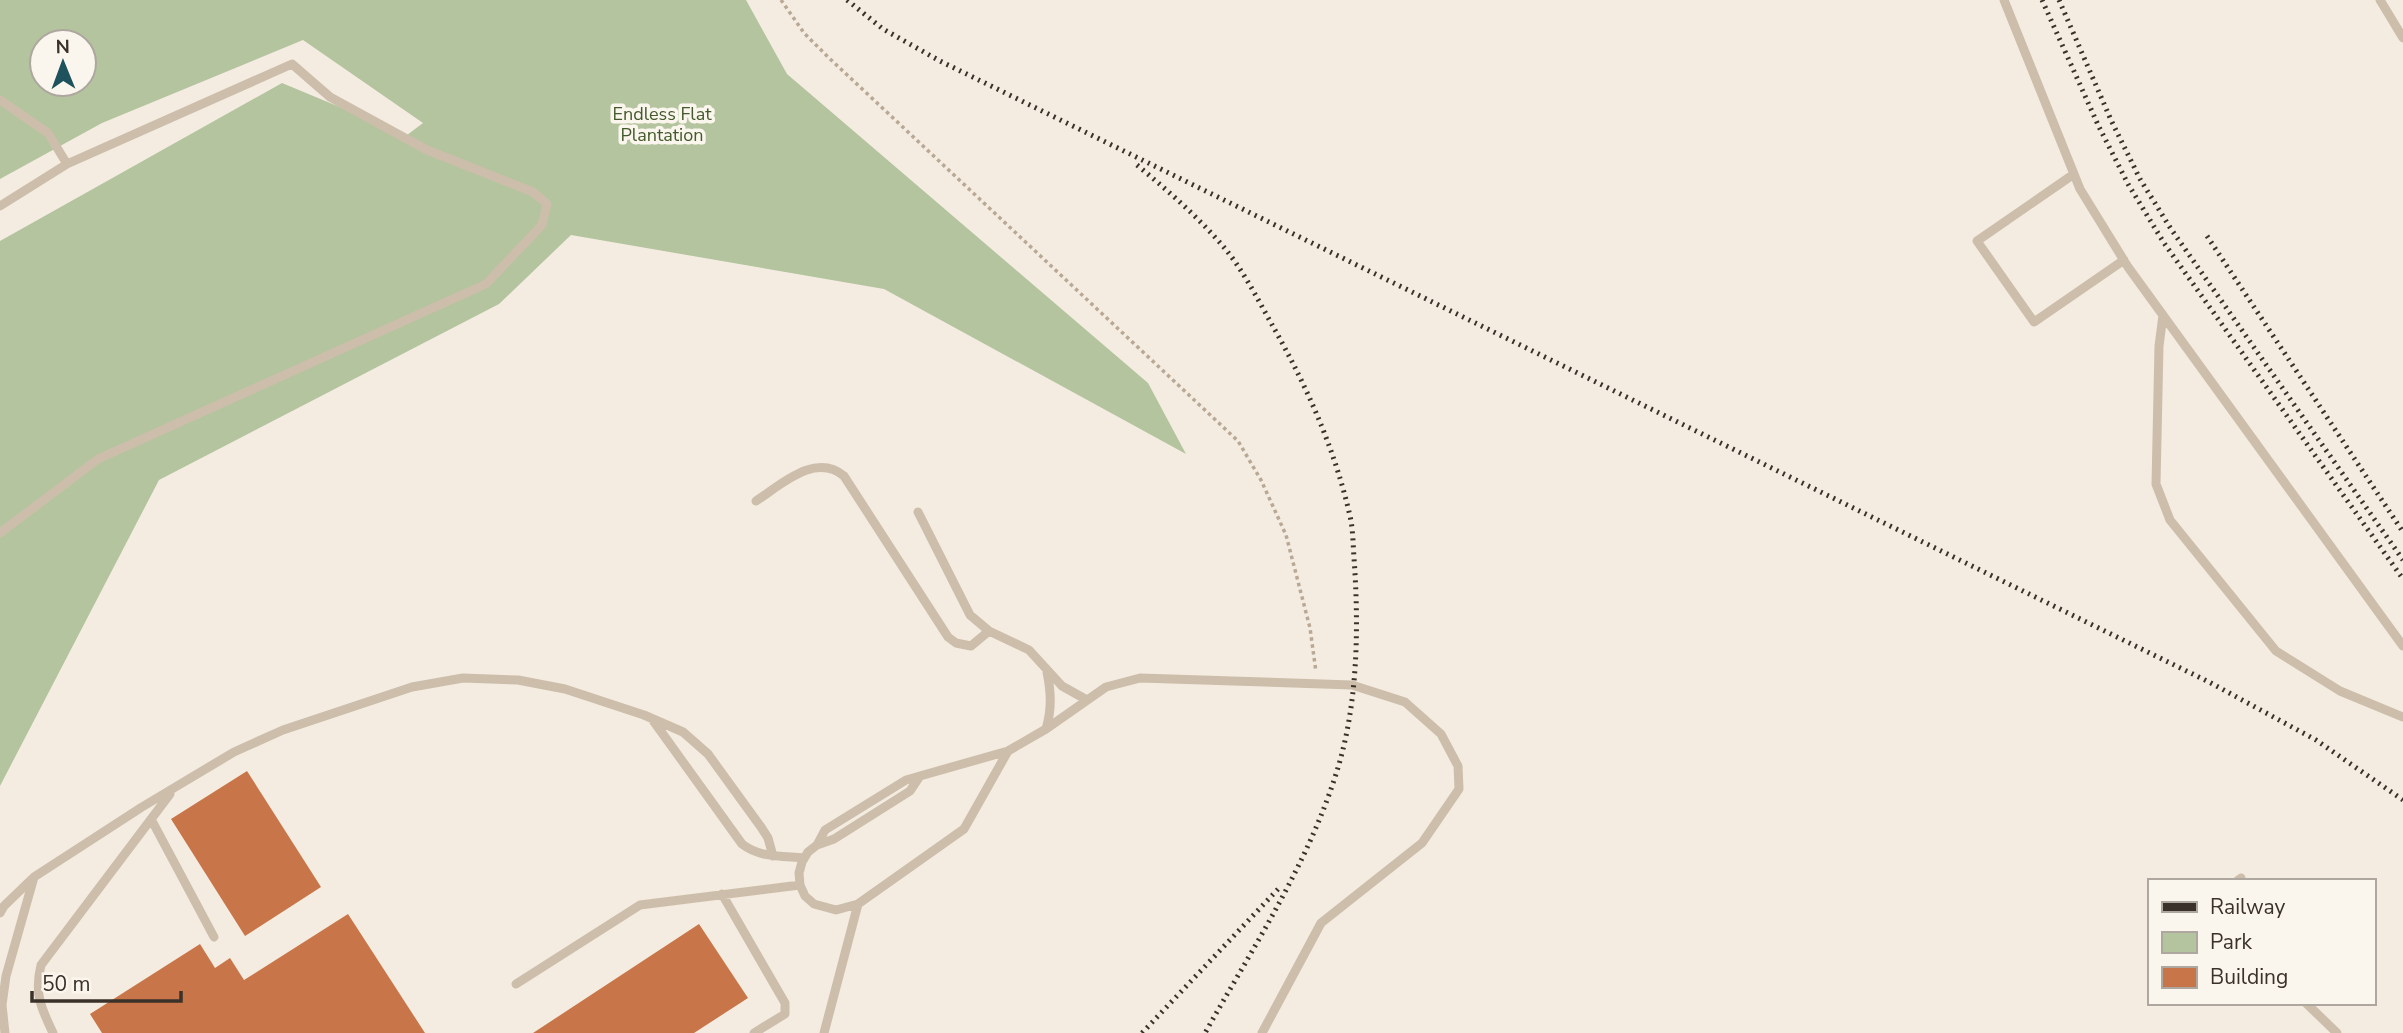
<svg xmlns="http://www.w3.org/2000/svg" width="2403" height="1033" viewBox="0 0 2403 1033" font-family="'Nunito Sans',sans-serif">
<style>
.green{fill:#b3c49f;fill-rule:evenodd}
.building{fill:#c87649}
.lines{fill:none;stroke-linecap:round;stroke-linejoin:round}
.path{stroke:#b9a895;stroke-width:3.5;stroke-dasharray:3.5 3.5;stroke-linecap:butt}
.service{stroke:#cdbeab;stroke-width:9}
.rail{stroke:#3a312a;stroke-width:5;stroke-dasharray:2 5;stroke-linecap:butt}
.labels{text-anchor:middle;stroke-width:7;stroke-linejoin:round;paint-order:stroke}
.park-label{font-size:18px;fill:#44592d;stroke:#fbf6ed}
</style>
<rect width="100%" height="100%" fill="#f4ece0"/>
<path class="green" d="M0 0H746L787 74 1148 383 1186 454 884 289 571 235 499 304 159 480 0 786V241L282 83 407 135 423 123 303 40 102 123 0 179ZM42 42H84V84H42Z"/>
<path class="building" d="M247 771 321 887 245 936 171 819Z
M348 914 425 1033H102L90 1014 200 944 215 968 230 958 244 980Z
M699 924 748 998 694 1033H533Z"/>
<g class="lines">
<path class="path" d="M781 0 804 33 828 57 1238 441 1261 480 1286 535 1310 628 1316 672"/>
<path class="service" d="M2004 0 2080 189 2128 267 2403 646
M2380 0 2403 38
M0 100 48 133 67 164
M2074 174 1977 241 2034 322 2124 260
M0 206 67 164 292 64 330 97 427 150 533 192 547 204 542 225 486 284 98 459 0 533
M2163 315 2159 346 2156 484 2170 520 2276 651 2340 691 2403 717
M756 501C781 485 815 452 844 476L948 637 956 643 971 646 989 631
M918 512 970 615 989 631 1029 650 1062 686 1087 700
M652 719 742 844C760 858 783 856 804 858
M1046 729C1052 709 1051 692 1047 672
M920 776 910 791 834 839 817 845 808 852 802 862 799 873 800 885 805 896 814 904 836 910 858 904 964 829 1008 751 1046 729 1106 687 1140 678 1352 685 1405 702 1441 734 1458 766 1459 789 1422 843 1321 923 1262 1033
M151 819 214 937
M817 845 825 830 906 780 1008 751
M2237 881 2241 878
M722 894 785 1003V1014L754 1033
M0 913 4 906 32 879
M516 984 640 905 800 885
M2306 1003 2337 1033
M5 1033 2 1005 6 976 34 877 142 807 234 752 283 730 412 687 463 678 518 680 565 689 644 715 683 732 708 754 761 827 768 838 773 856
M53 1033C41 1008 34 993 41 965L170 794
M824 1033 858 904"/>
<path class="rail" d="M847 0 883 29 940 61 2209 682 2316 740 2403 800
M2042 0 2099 127 2128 184 2164 243 2403 579
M2059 0 2111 120 2140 179 2171 229 2403 560
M1137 165C1167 190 1196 215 1222 245 1243 269 1259 302 1275 330 1308 389 1335 450 1350 516 1353 529 1353 544 1354 558 1359 628 1358 706 1336 774 1307 866 1252 949 1205 1033
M2207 236 2403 532
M1142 1033 1280 887"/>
</g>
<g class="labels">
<g class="park-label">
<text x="662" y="120">Endless Flat<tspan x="662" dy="21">Plantation</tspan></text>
</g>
</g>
<rect x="2148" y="879" width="228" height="126" fill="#fbf6ed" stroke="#aea79f" stroke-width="2"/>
<rect x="2162" y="902" width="35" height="10" fill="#3a312a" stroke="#aea79f" stroke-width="2"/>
<text x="2210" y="914" font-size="21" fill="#3a312a">Railway</text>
<rect x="2162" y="932" width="35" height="21" fill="#b3c49f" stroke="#aea79f" stroke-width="2"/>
<text x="2210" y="949" font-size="21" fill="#3a312a">Park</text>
<rect x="2162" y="967" width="35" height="21" fill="#c87649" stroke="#aea79f" stroke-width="2"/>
<text x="2210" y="984" font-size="21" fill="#3a312a">Building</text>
<g transform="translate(63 63) rotate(359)"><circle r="33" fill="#fbf6ed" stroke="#aea79f" stroke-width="2"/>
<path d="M0-5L12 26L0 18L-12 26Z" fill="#1e525d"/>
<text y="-10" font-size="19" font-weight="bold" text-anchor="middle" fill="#3a312a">N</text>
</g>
<path d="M32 991v10h149v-10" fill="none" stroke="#3a312a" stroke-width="3.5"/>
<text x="42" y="991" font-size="21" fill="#3a312a" stroke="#fbf6ed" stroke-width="5" paint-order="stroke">50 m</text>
</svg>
